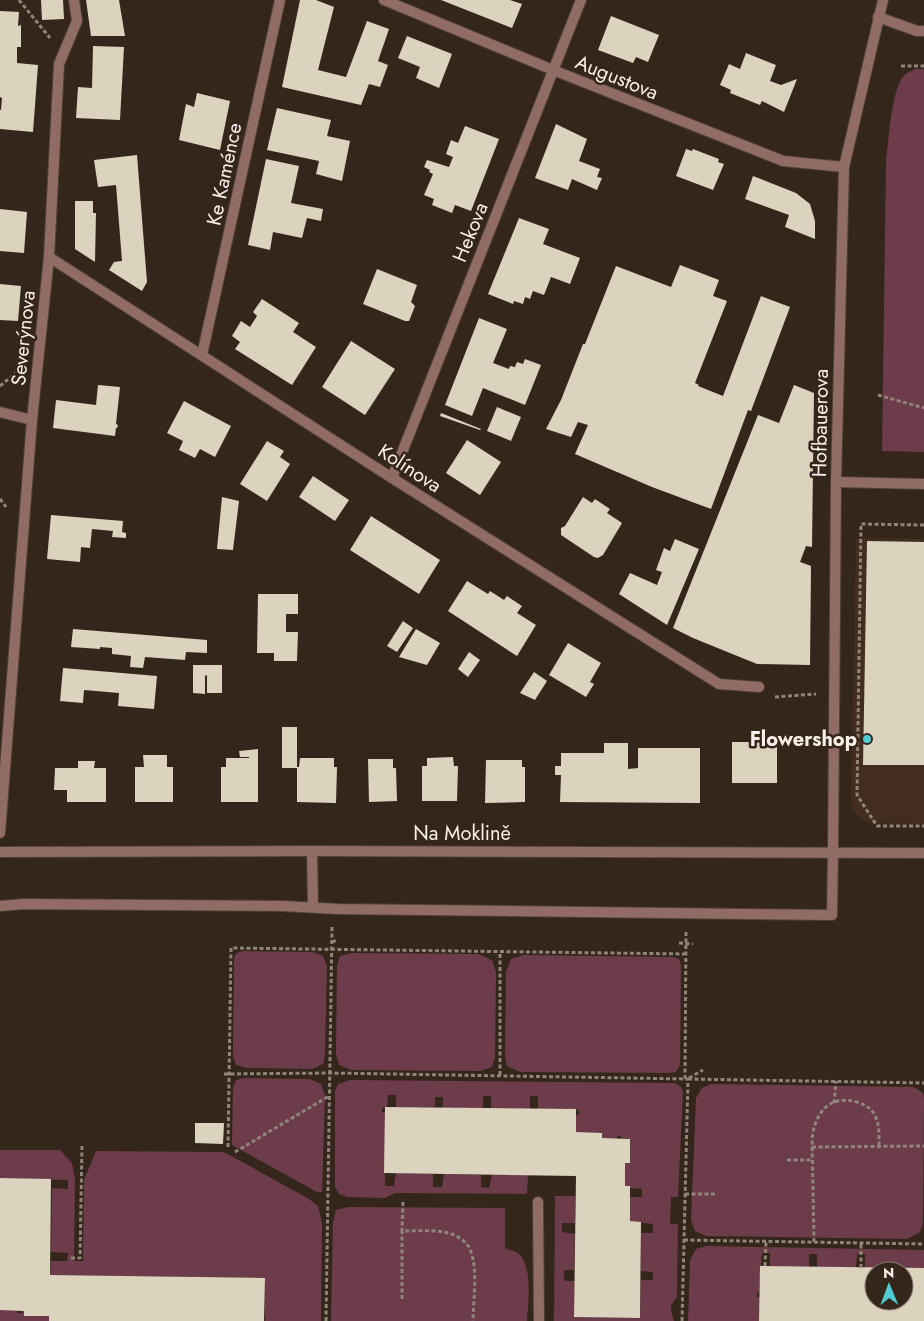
<svg xmlns="http://www.w3.org/2000/svg" width="924" height="1321" viewBox="0 0 924 1321" font-family="Jost,sans-serif">
<style>
.built{fill:#422d1e}
.green{fill:#6c3c4b}
.building{fill:#dcd3be;fill-rule:evenodd}
.lines{fill:none;stroke-linecap:round;stroke-linejoin:round}
.service-casing{stroke:#514238;stroke-width:12}
.minor-casing{stroke:#514238;stroke-width:12}
.path{stroke:#91847b;stroke-width:3;stroke-dasharray:4 2.5;stroke-linecap:butt}
.service{stroke:#916c65;stroke-width:10}
.minor{stroke:#916c65;stroke-width:10}
.poi-dot{fill:#51ccd3;stroke:#35261b;stroke-width:2}
.labels{text-anchor:middle;stroke-width:5;stroke-linejoin:round;paint-order:stroke}
.street-label{font-size:20px;fill:#faf0e9;stroke:#35261b}
.poi-label{font-size:20px;font-weight:bold;fill:#faf0e9;stroke:#35261b;text-anchor:end}
</style>
<rect width="100%" height="100%" fill="#35261b"/>
<path class="built" d="M856 538 924 539V824L870 823 861 819 852 810 851 798Z"/>
<path class="green" d="M915 69H924V452L882 451 886 160C889 140 891 95 902 78 905 73 910 72 915 69Z
M244 951 312 952 323 956 327 967 325 1055 323 1064 312 1069 247 1068 236 1065 233 1056 234 959 236 953Z
M352 953 478 954 492 960 496 972 495 1057 492 1067 480 1071 351 1070 339 1065 336 1054 337 966 340 956Z
M524 955 673 957 679 959 681 965 680 1065 676 1072 670 1073 520 1072 507 1066 505 1056 506 972 511 959Z
M244 1078 310 1079 321 1084 325 1096 322 1192H317L232 1145 233 1088 236 1080Z
M350 1080 675 1083 681 1087 683 1092 678 1197H671L670 1224H678L677 1297C668 1308 671 1309 674 1321H554L555 1196H575V1223H562V1232L575 1234 574 1270H564V1279L566 1281H574V1317L640 1318 641 1280H653V1272L641 1271V1233H653V1224L630 1221V1197H642V1189L630 1188 625 1186V1163H630V1139L621 1138V1136H617V1139L602 1138 576 1132V1115H579V1111L576 1109H538V1096H530V1109L491 1108V1096H483V1108H443V1097H435V1107H396V1095H388L387 1107 382 1108V1112H385V1186H394L396 1173 433 1174V1187H442L444 1174 481 1175V1187L489 1188 492 1175H528L527 1194 395 1193 385 1198 348 1197 339 1194 335 1187V1091L338 1084Z
M711 1084 914 1087 923 1093 924 1098 923 1223 920 1232 907 1239 706 1236 695 1231 691 1220 696 1098 702 1088Z
M0 1150H60L72 1163 75 1179 74 1261H83L84 1180 96 1151 222 1152 228 1154 309 1199 318 1206 322 1223 321 1321H265V1278L50 1275 51 1261H67L68 1253 51 1252 52 1188 68 1189V1180L0 1178Z
M348 1207 505 1208V1248C509 1250 516 1251 519 1254 533 1267 528 1303 527 1321H331L333 1222 336 1210Z
M706 1246 924 1250V1269L865 1268V1254H857L856 1267H817V1254H809V1267H770V1253H762L759 1293H757V1297H760L759 1321H688L690 1260 696 1249Z
M0 1310H17V1313H22V1310L50 1316V1321H0Z"/>
<path class="building" d="M41 0H63L64 19 42 20Z
M86 0H119L125 36H91Z
M300 0H316L334 7 318 70 346 77 367 21 389 29 378 61 388 65 380 87 369 84 361 105 282 87Z
M441 0H510L522 4 512 28Z
M0 11 19 12 18 26 21 25V47H17V63L38 65 33 132 0 129V110H1L2 98 0 97Z
M611 16 659 35 648 62 636 57 633 63 598 50Z
M407 36 452 54 439 88 416 78 420 67 398 58Z
M93 46 124 47 120 120 76 118 78 87 92 88Z
M746 53 776 65 770 81 781 85 797 79 784 112 762 101 760 105 730 93 731 90 720 85 729 64 740 69Z
M197 93 230 101 220 150 179 140 186 104 194 107Z
M277 108 331 120 327 136 350 141 342 181 316 174 319 161 267 150Z
M556 124 587 139 579 161 600 169 597 177 602 178 597 190 572 179 568 190 535 178Z
M465 126 499 139 471 211 455 205 452 213 432 205 434 199 424 195 433 174 429 172 430 170 424 167 427 160 449 167 453 157 446 154 451 140 458 143Z
M686 149 692 151 693 149 719 159 718 162 724 164 713 190 676 176Z
M137 155 147 282 142 291 109 270 114 262 122 261 116 185 98 187 94 160Z
M266 159 299 166 291 203 323 209 321 221 307 218 302 238 273 232 270 250 248 245Z
M753 176 796 193 810 204 815 221V239L785 227 789 215 745 199Z
M75 201H93V213H96L95 262 75 249Z
M0 209 27 212 24 253 0 251Z
M519 218 549 229 543 244 580 258 570 284 551 277 544 295 533 291 530 299 525 297 523 304 514 301 513 304 488 294Z
M680 265 719 280 713 296 727 301 695 383 699 385 698 386 723 396 761 296 790 307 751 411 748 410 711 509 652 487 575 454 588 425 578 422 571 437 546 429 561 400 583 344H585L616 266 671 287Z
M377 269 417 285 411 302 415 306 409 321H405L363 304Z
M0 284 21 286 18 321 0 320Z
M262 299 299 323 293 332 316 347 292 385 235 349 240 342 232 336 241 321 250 327 257 316 253 312Z
M479 318 507 329 493 363 509 369 510 366 515 367 517 362 523 364 525 359 541 365 525 405 483 388 472 416 445 405Z
M351 341 395 369 365 415 322 387Z
M98 385 120 387 116 424 118 425 117 428H116L115 436 53 428 56 400 96 405Z
M794 385 814 393 812 547 806 546 800 562 811 566 810 665 757 664 693 638 673 628 758 415 779 423Z
M184 401 231 426 215 457 200 449 195 458 179 450 183 441 167 433Z
M497 407 521 417 511 441 487 431Z
M441 413 481 429 480 430 440 416Z
M467 440 501 462 480 495 446 473Z
M267 441 284 451 280 457 290 464 267 501 240 484Z
M313 476 349 500 335 521 299 497Z
M222 497 239 501 233 550 217 549Z
M583 497 592 503 595 499 610 509 607 513 622 523 603 555 598 558 594 557 561 535V528L565 526Z
M51 515 123 521 122 532 126 533V538L112 537 113 531 92 529 90 548 81 547 80 562 47 559Z
M371 516 440 560 419 594 350 550Z
M675 539 699 549 667 625 619 594 630 573 657 585 662 572 656 570 664 548 670 551Z
M867 541 924 542V765H863Z
M467 581 488 594 490 591 504 600 507 596 522 606 517 613 536 625 517 656 448 611Z
M258 594H298V614H286V632H298L297 661H274V653H257Z
M403 621 413 628 397 652 387 646Z
M73 629 207 640V653L186 652 185 660 145 657 143 668 130 667 131 656 112 654V648L100 647V649L71 647Z
M416 629 440 643 427 665 399 657Z
M568 643 601 663 590 682 594 684 586 697 549 675Z
M469 652 480 660 468 677 458 669Z
M193 665H222V693H207V675L205 676V694L193 693Z
M63 668 157 676 154 709 118 706 119 693 84 690 83 703 60 701Z
M534 672 547 681 535 700 520 693Z
M282 727H297V767H299L300 758H334V767H337L336 803 297 802V768H282Z
M732 742H777V783H732Z
M604 743H628V769L638 768V748H700V803L560 802 561 775H555V766H561V753H604Z
M258 749V802H221V767H226V758H249V757H240L239 751Z
M143 755H167V767H173V802H135V767H144Z
M453 757 454 766H458L457 801H422V766H427V758Z
M368 759H393V768H396L397 801 369 802Z
M486 760H522V767H525V802L485 803Z
M78 761H95L94 768H106V802H67V790H54L55 768H78Z
M385 1107 576 1109V1132L602 1133V1138H603L630 1139V1163H625V1186H630V1221L641 1222 640 1318 574 1317 576 1176 384 1173Z
M195 1123H224L223 1144 195 1143Z
M0 1178 51 1179 50 1275 265 1278 264 1321H49V1316H24V1311L0 1310Z
M760 1266 924 1268V1321H759ZM874 1271H904V1301H874Z"/>
<g class="lines">
<g class="service-casing">
<path id="service" d="M878 17 917 31H924
M836 482 924 484
M312 851 313 907
M0 906 24 904 282 906 338 909 832 915 833 852
M538 1202 539 1321"/>
</g>
<g class="minor-casing">
<path id="minor" d="M384 0 553 70 783 161 844 167
M49 257 392 478 719 684 759 687
M202 355 280 0
M0 412 32 420
M392 478 581 0
M0 833 32 420 49 257 59 64 77 21 74 0
M0 852 312 851 924 853
M833 852 836 482 844 167 883 0"/>
</g>
<path class="path" d="M19 0 50 38
M901 66H924
M0 386 18 371
M878 395 924 408
M0 499 6 507
M924 525 861 524 857 795 877 826H924
M775 697 816 694
M332 942 337 940
M679 943 693 944
M224 1074 330 1073 688 1079 682 1321
M500 1075V952
M689 1078 703 1070
M685 1079 686 931
M688 1079 924 1083
M834 1103 836 1081
M228 1147 231 948 686 954
M812 1147 924 1146
M235 1152 329 1096
M787 1160H812
M685 1194H716
M403 1202 402 1231C418 1231 437 1229 452 1234 460 1237 469 1244 471 1252 478 1271 473 1301 473 1321
M684 1240 924 1244
M814 1242 812 1140C814 1114 829 1094 857 1102 865 1105 872 1108 875 1116 880 1125 879 1137 879 1147
M71 1258H80L82 1145
M765 1266 766 1242
M861 1268V1243
M402 1299V1231
M326 1321 332 927"/>
<use href="#service" class="service"/>
<use href="#minor" class="minor"/>
</g>
<circle class="poi-dot" cx="867" cy="739" r="5"/>
<g class="labels">
<g class="street-label">
<text transform="translate(617 77) rotate(22)" y="7">Augustova</text>
<text transform="translate(224 174) rotate(-78)" y="7">Ke Kaménce</text>
<text transform="translate(470 232) rotate(-68)" y="7">Hekova</text>
<text transform="translate(23 338) rotate(-84)" y="7">Severýnova</text>
<text transform="translate(820 423) rotate(-89)" y="7">Hofbauerova</text>
<text transform="translate(410 468) rotate(33)" y="7">Kolínova</text>
<text x="462" y="840">Na Moklině</text>
</g>
<g class="poi-label">
<text x="857" y="746">Flowershop</text>
</g>
</g>
<g transform="translate(889 1286) rotate(359)"><circle r="24" fill="#35261b" stroke="#84776d"/>
<path d="M0-4L9 19L0 12L-9 19Z" fill="#51ccd3"/>
<text y="-8" font-size="14" font-weight="bold" text-anchor="middle" fill="#faf0e9">N</text>
</g>
</svg>
